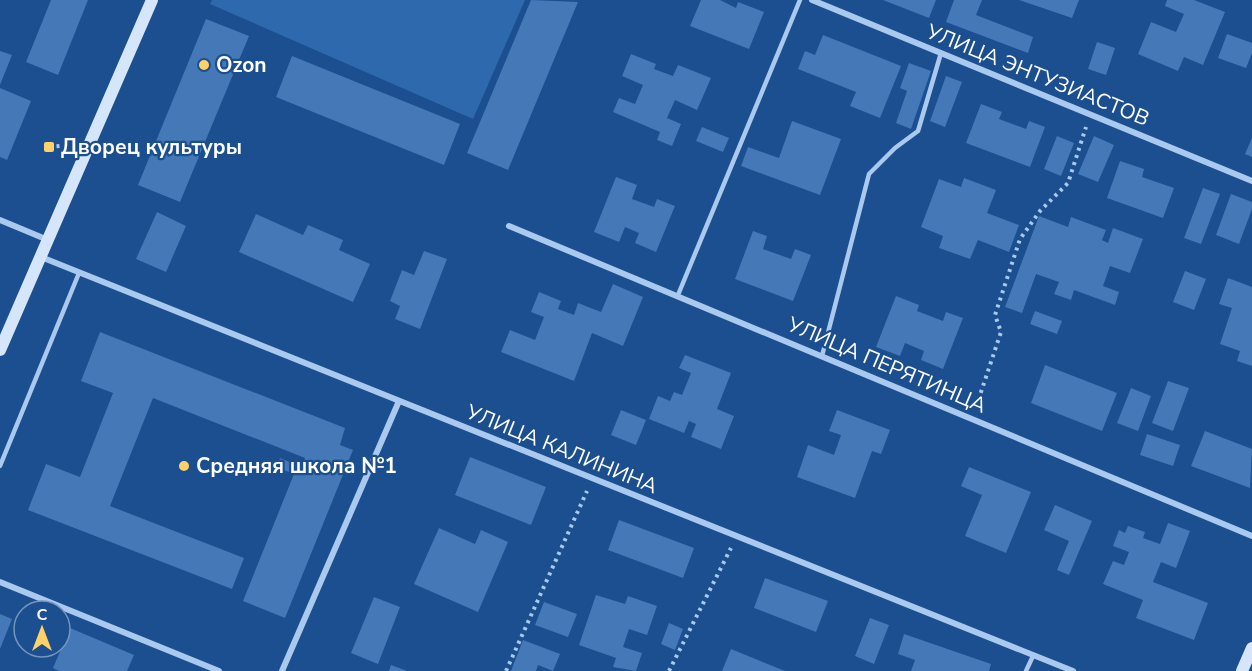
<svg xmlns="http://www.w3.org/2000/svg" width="1252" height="671" viewBox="0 0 1252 671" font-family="'Nunito Sans',sans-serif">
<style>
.green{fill:#2e69ad}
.building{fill:#4478b7}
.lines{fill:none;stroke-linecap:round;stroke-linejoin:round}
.path{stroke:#a9c9ee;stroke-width:4;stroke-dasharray:3 4.5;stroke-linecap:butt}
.service{stroke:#a9c9ee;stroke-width:4.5}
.minor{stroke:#a9c9ee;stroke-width:6}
.secondary{stroke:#d6e6fa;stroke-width:12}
.poi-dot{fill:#ffd166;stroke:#1b4f8f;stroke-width:2}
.labels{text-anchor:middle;stroke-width:4.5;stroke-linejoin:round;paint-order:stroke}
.poi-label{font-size:21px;font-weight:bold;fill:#fff;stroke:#1b4f8f;text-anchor:start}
.street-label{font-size:21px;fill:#fff;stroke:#1b4f8f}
</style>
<rect width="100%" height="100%" fill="#1b4f8f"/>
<path class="green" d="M212 0H525L473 119 210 4Z"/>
<path class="building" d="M51 0H88L58 75 26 62Z
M531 0 578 2 508 170 467 153Z
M701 0H720L736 8 738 2 764 12 749 49 690 26Z
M883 0H936L929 18Z
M954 0H982L976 15 1033 37 1028 53 946 22Z
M1019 0H1079L1072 18Z
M1167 0H1194L1225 12 1203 65 1184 57 1178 71 1138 54 1151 22 1176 32 1184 14 1165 6Z
M206 19 249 36 180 202 138 185Z
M1227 34 1252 43V53L1246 68 1218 58Z
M823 35 901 66 880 118 850 106 856 92 798 69 805 51 815 55Z
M1097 42 1115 48 1106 75 1088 69Z
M0 51 12 55 0 85Z
M631 54 656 64 654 69 673 76 678 65 711 78 697 110 675 100 667 118 681 124 672 146 657 140 660 132 613 112 619 98 635 104 643 85 622 76Z
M292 56 460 124 444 165 276 97Z
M909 63 931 71 911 129 896 123 907 91 900 88Z
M946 76 962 82 945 127 930 121Z
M0 88 31 101 7 160 0 157Z
M981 104 1002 112 999 119 1026 129 1029 121 1045 127 1030 167 966 143Z
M792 121 841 139 820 195 741 166 748 147 779 158Z
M702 127 729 138 723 152 696 141Z
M1057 136 1074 143 1061 176 1044 169Z
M1094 136 1114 145 1098 182 1078 174Z
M1252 138V157L1245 154Z
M1120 161 1144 169 1142 177 1174 188 1163 218 1107 198Z
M616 177 637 185 632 199 654 207 657 199 675 206 656 252 635 243 639 233 625 227 619 242 594 232Z
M964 178 996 190 987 213 1019 225 1009 252 978 240 970 259 939 248 943 236 921 227 939 179 961 187Z
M1203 188 1220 194 1201 244 1184 238Z
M1231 194 1252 202V209L1239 244 1216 235Z
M157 212 186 226 166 272 136 259Z
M256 214 303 235 308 225 343 240 339 250 370 264 353 302 239 252Z
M1039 216 1068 227 1071 217 1106 230 1102 240 1108 243 1113 228 1143 239 1130 273 1110 266 1103 286 1119 292 1115 305 1074 290 1071 300 1054 294 1059 282 1036 274 1022 313 1005 307Z
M753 231 767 236 763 249 791 259 795 249 811 255 793 301 735 279Z
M424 251 447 259 420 329 395 319 400 306 390 301 402 270 414 275Z
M1185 271 1206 279 1194 310 1173 302Z
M1228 278 1252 287V366L1237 361 1240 351 1220 344 1232 308 1219 304Z
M613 284 643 297 623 346 592 333 574 381 501 352 510 330 535 340 544 317 531 312 539 292 561 301 558 309 574 315 578 303 601 312Z
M896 296 919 305 917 311 943 321 946 312 963 318 943 369 921 360 924 351 905 343 900 356 876 347Z
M1035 311 1062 321 1057 334 1030 324Z
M100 332 345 428 340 445 353 450 285 618 243 601 294 474 276 467 280 458 302 467 305 458 153 398 110 506 244 558 232 589 28 510 46 464 80 477 113 393 81 381Z
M685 355 731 373 717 409 734 416 721 449 691 437 696 424 689 421 684 433 649 419 658 396 670 401 674 392 682 395 691 373 679 368Z
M1045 365 1117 393 1102 431 1031 403Z
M1168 381 1189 388 1173 431 1152 423Z
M1131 388 1151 396 1138 431 1117 423Z
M621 410 646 420 636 445 611 435Z
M837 410 890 430 881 454 872 451 855 498 797 477 808 445 834 455 841 435 829 431Z
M1205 431 1252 449 1250 488 1191 466Z
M1147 434 1180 445 1173 466 1140 455Z
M470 457 546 487 531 525 455 495Z
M969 467 1031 492 1006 553 965 536 982 495 961 486Z
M1055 505 1092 521 1069 575 1057 570 1069 541 1044 530Z
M619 520 694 548 683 578 608 550Z
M1168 523 1190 531 1176 568 1161 562 1153 582 1208 603 1194 640 1136 618 1143 600 1103 584 1113 561 1124 565 1129 552 1113 546 1119 530 1125 533 1128 526 1145 532 1143 538 1160 544Z
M439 528 475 544 481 530 508 542 478 612 414 584Z
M765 578 828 601 816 632 754 608Z
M596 595 625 604 628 596 657 606 647 635 629 629 623 647 642 653 636 671 613 667 616 658 579 645Z
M374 597 400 607 378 664 351 653Z
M544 602 577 614 568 637 535 625Z
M0 614 12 619 0 649Z
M870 618 889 625 874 664 855 656Z
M669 623 683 629 675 650 661 644Z
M70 628 134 655 127 671H59L53 668Z
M904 634 991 664 989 671H911L915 660 898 654Z
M523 640 560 654 553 671 538 665 536 671H511Z
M731 649 785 671H722Z
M391 665 407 671H389Z"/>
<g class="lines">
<path class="path" d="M49 147 71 145
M976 407 1001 332 995 315 1020 239 1040 211 1068 183 1086 127
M506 671 587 491
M669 671 731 548"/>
<path class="service" d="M678 295 800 0
M822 356 869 174 895 148 918 131 941 53
M0 466 79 273
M1026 671 1033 656"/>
<path class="minor" d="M812 0 1252 181
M0 220 48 240
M509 226 1252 536
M41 257 1073 671
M0 582 219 671
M282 671 399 401"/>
<path class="secondary" d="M0 350 152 0
M1242 671 1252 648"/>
</g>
<g class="poi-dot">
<circle cx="204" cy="65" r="6"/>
<rect x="43" y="141" width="12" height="12" rx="3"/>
<circle cx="184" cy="466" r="6"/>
</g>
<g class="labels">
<g class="poi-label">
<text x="216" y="72">Ozon</text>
<text x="61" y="154">Дворец культуры</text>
<text x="196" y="473">Средняя школа №1</text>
</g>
<g class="street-label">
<text transform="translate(1038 75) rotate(22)" y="7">УЛИЦА ЭНТУЗИАСТОВ</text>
<text transform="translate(887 365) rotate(23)" y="7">УЛИЦА ПЕРЯТИНЦА</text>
<text transform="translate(562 449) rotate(22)" y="7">УЛИЦА КАЛИНИНА</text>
</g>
</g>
<g transform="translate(42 629)"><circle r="28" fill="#1b4f8f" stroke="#7695bc" stroke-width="1.5"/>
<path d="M0-4.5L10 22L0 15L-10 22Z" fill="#ffd166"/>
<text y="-9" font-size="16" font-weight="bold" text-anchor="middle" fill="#ffffff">С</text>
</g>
</svg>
